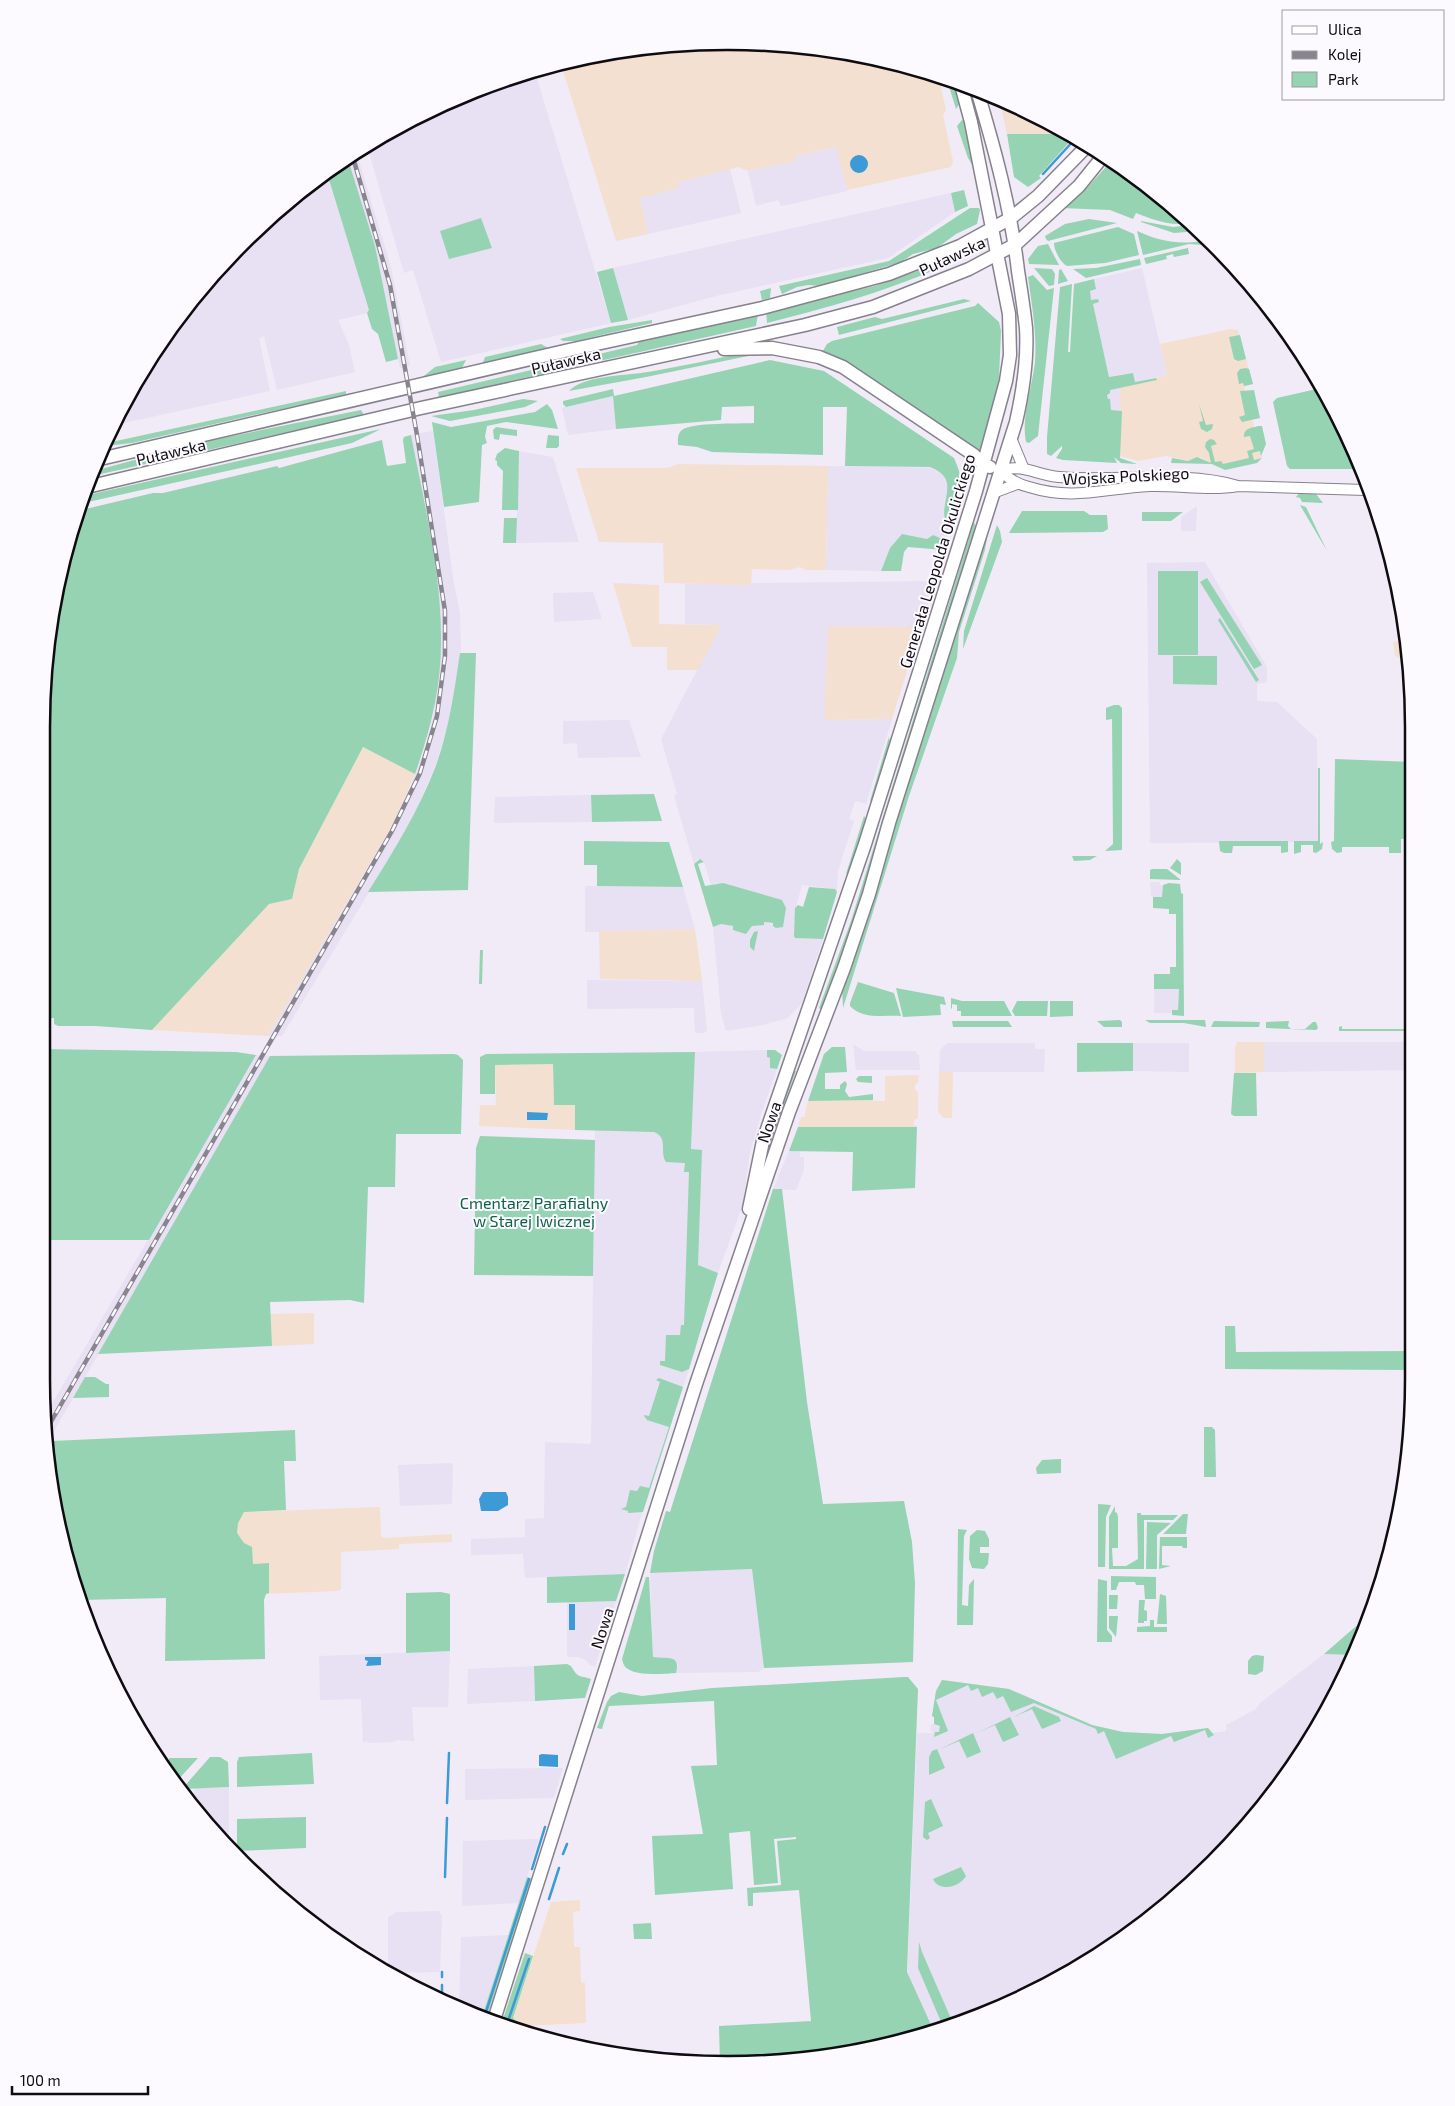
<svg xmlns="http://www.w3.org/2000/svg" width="1455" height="2106" viewBox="0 0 1455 2106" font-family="'Exo 2',sans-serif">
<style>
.built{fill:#e8e0f3}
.industrial{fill:#f3e0d0}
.green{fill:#95d3b3}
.water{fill:#3c9ad7}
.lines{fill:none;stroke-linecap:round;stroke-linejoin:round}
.stream{stroke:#3c9ad7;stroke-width:2.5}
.minor-casing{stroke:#86818c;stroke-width:12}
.major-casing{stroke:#86818c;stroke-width:15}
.minor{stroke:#fff;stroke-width:10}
.major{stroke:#fff;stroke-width:12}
.rail-casing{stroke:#89858e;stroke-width:4.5}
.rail{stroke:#fcfaff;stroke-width:2.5;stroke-dasharray:8;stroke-linecap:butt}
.labels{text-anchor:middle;stroke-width:4;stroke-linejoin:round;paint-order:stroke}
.street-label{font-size:16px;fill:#0e0c10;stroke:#fcfaff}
.park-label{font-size:16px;fill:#0f6444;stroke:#fcfaff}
.rim{fill:none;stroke:#0e0c10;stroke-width:2.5}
</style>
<rect width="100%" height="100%" fill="#f0ebf7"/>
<path class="built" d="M535 72 611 323 441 362 413 270 404 273 367 146 465 93Z
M837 147 847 191 787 205 781 206 778 200 756 206 748 171 796 161V156Z
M356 151 391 267 410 366 400 368 375 246 347 156Z
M730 169 741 213 648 234 640 198 678 188 677 182Z
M327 173 369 310 367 313 338 320 349 345 355 372 277 390 264 336 259 338 270 391 115 425 133 385 242 242Z
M951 193 955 212 888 258 716 296 628 320 613 268Z
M1142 268 1167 375 1135 382 1123 374 1109 377 1093 304 1099 302 1098 299 1091 301 1089 290 1096 289 1094 279Z
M1120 387 1122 411 1111 410V405L1106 394 1109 390Z
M613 396 616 429 568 435 562 408Z
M433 431 454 584 460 613 461 648 449 723 435 767 417 808 397 846 282 1036H268L393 824 412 783 426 744 434 711 439 668 441 645 440 620 436 571 411 435Z
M519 451 553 457 579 542 516 543Z
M828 466 957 468 960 477 959 482 961 488 945 540 933 535 927 539 902 534 890 548 881 571 826 570Z
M1197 506 1196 531H1181V517Z
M1205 562 1267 667V682L1257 684V701L1277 702 1317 739 1318 842 1150 843 1147 563Z
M935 581 921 627 828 626 829 720 892 719 866 804 855 801 849 819 854 821 838 871 837 892 835 889 802 885 796 907 795 938 823 939 802 1003 788 1018 763 1025 726 1031 721 1014 713 927 721 924 734 926 746 934 752 926 764 922 783 927 717 883 711 885 704 862 698 859 694 864 674 796 677 794 661 739 721 625 685 624V584Z
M593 592 602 619 554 622 553 593Z
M629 720 641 757 578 758 577 743 563 744V721Z
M591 795 592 822 494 823 495 797Z
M1150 882H1160V885H1163L1162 897H1151Z
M585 886 683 887 695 929 585 932Z
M587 980 702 981 707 1030 704 1033H695L694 1008 587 1009Z
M1154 989H1179L1178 1010 1172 1013H1154Z
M1264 1042H1414V1070L1264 1072Z
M947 1043H1035V1049H1045L1044 1072H939L940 1050Z
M1133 1043H1189V1072L1133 1071Z
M853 1044 864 1051H915L919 1056 920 1070H856Z
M767 1050V1057L771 1058 770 1068 777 1069 761 1114 750 1153 743 1204 718 1273 698 1266 696 1348 642 1513 625 1574 525 1578 523 1554 471 1555V1539L525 1537V1519L544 1518 545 1442 590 1444 591 1442 595 1130 665 1131 691 1149 695 1052Z
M256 1055 270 1056 49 1440 46 1414Z
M789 1151H800V1157H804V1170L796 1190 773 1189Z
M451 1463 453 1464 452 1504 400 1506 398 1465Z
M752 1569 764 1668 758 1672 676 1673 678 1665 672 1659 653 1658 650 1573Z
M616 1601 595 1667 589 1664 586 1660 577 1657H567V1602Z
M450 1651 448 1707H412L414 1741 397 1740 393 1742 369 1743 368 1741 363 1742 361 1699 320 1700 319 1656Z
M1324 1654 1354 1655 1298 1760 1213 1864 1145 1923 1031 1994 905 2037 917 1733H933L932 1731 930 1730 931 1724H934V1717L932 1716 936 1691 942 1680 1009 1689 1092 1725 1123 1732 1162 1734 1208 1728 1212 1733 1226 1731V1725L1256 1709 1260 1703Z
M534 1666 535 1701 467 1704 468 1669Z
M563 1768 554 1798 465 1800V1769Z
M229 1787V1832L222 1834 193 1801 195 1788Z
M539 1839 519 1903 462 1906 463 1841Z
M439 1911 442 1916 440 1972 388 1973V1917L397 1912Z
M508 1935 482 2017 459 2009 461 1937Z"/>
<path class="industrial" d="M728 41 862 54 939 78 946 110 943 115 953 161 951 167 847 190 836 147 796 156V161L748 171 739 167 677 182 679 188 640 198 648 234 616 241 561 64 594 54Z
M999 98 1060 131 1057 134H1007Z
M1231 329 1238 330 1253 384 1244 387 1262 458 1217 467 1200 457 1188 461 1166 456 1138 461 1120 456V387L1156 380V378L1167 375 1160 344Z
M678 464 828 466 826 570H805L800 567 789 570 752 569 751 585 664 583 663 543 599 542 576 468H667Z
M613 583 659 585V624L722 625 698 670H667V647H632Z
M828 626 921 627 892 719 829 720 824 718Z
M1405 640 1407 658H1399L1395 656 1393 642Z
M363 747 415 774 393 824 268 1036 152 1030 269 904 292 899 299 869Z
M695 929 702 981 600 979 599 931Z
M1237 1042H1264V1072L1235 1073V1047Z
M553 1064 554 1105H575V1130L479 1126 480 1105H496L495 1065Z
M939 1072H953L952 1118H944L938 1112Z
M919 1075 918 1082 915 1085V1090L918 1092V1118L914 1120V1125L917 1127H798L801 1117H804L808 1101 873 1100V1101H885V1076Z
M314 1313V1344L272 1346 270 1314Z
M380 1507 381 1536 384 1538 452 1534V1542L399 1544V1549L341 1552V1589L338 1591 185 1597 244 1512Z
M580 1900V1911L573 1912 574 1947H580L581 1982 585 1983 586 2023 522 2026 513 2018 551 1902Z"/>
<path class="green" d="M947 80 955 83 960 103 956 109Z
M962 120 965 122 974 168 968 158 957 126Z
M1060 131 1073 138 1039 176 1041 178 1028 187 1014 177 1007 134H1057Z
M347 156 375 246 398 359 386 362 378 334 372 329 367 313 369 310 327 173Z
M1112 160 1189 223C1170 227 1152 219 1136 213L1133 219 1110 210 1061 208 1072 197 1087 188Z
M964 190 968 206 955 212 951 193Z
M970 208H979L980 210 977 224 956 234 937 248 913 254 901 262 820 286 808 285 797 287 782 294 779 286 889 261Z
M481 218 492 248 449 259 440 231Z
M1089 219 1117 223 1048 241 1046 239 1045 236 1065 224Z
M1141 221 1173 227 1192 225 1199 231 1174 233 1141 222Z
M1118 227 1134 234 1139 255 1105 263 1067 266C1060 262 1054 250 1054 243Z
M1137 231C1159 241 1178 245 1202 241L1203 245 1189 244 1143 255Z
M1048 244 1059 265 1029 264 1028 259 1038 246Z
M1188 248 1189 254 1174 257 1173 254 1166 256 1167 259 1146 264 1144 258Z
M1140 259 1141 265 1086 278 1073 269 1096 268Z
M937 264 939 268C881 293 827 308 767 323L766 311 875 286Z
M613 268 628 320 611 323 597 272Z
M1034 268 1052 269 1055 274 1054 285 1049 286Z
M1061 269 1068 281 1058 284 1059 270Z
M1033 275 1047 290 1054 288 1038 436 1029 443 1026 442C1021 417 1032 388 1035 362 1037 333 1032 306 1028 277Z
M1094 279 1096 289 1090 291 1091 300 1098 299 1099 302 1093 304 1109 377 1133 373 1135 382 1156 378 1157 380 1110 390V393L1107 395 1108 399H1110L1111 410 1122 411 1120 458 1137 464 1121 463 1114 457 1117 463 1063 460 1056 458 1062 449V446L1051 456 1047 454V437L1060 287 1072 284 1068 352H1070L1074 284Z
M771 288 770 298 762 300 760 291Z
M964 299 971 301 839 335 837 327 875 317 882 319Z
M978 303 999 322 1001 331 999 378 982 452 845 362 823 351 827 344 832 341 975 306Z
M758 314 756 326 439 397 438 392 637 345 640 340Z
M652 320V323L576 341H563L560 339 609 327Z
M1240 335 1246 359 1238 361 1234 359 1229 337Z
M541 344 548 348 545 350 482 365 485 357Z
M738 354H758L646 377 569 391C585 374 631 376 654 371 682 366 710 360 738 354Z
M466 360 461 370 420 379 435 367Z
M770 360 824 371 954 458C956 463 960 471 960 477 960 492 955 508 951 523L945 520C940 499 961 479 930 467L845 466 847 407H823V455L712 452 697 447 678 445C678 440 677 434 682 430 692 422 739 424 754 423V406L722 407 721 420 616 429 613 396 566 407 563 404V401L613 389 614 396Z
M1246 368 1249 369 1253 384 1244 386 1243 383 1239 384 1237 373 1240 369Z
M393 386 263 413 132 443 105 446 107 443 346 391V394Z
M1321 388 1343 424 1358 469H1290L1287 466 1273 402 1277 398Z
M1254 390 1260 418 1242 422 1239 417 1245 415 1240 391Z
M523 399 538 401 525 407 450 421 431 416 474 410Z
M547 404 552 410 558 429 506 422 487 426 485 437 487 443 482 445 479 502 444 507 432 422 451 427 535 412Z
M1199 404 1206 425 1213 424 1212 429 1207 432 1201 429 1199 422 1203 421Z
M361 410 364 415 92 476 94 471 197 443Z
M1258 426H1262L1266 444 1261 456 1260 451 1252 453 1254 460 1262 458 1257 463 1225 470 1212 464 1171 463 1172 458 1188 461 1197 457 1211 463 1209 453 1205 447 1206 442 1210 439 1214 440 1217 444 1211 446 1215 462 1221 461 1223 464 1249 458 1247 451 1254 449 1250 436 1244 437C1243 428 1252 428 1258 426Z
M496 427 517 430V436L500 434 499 440 494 439 493 430Z
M381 429 352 443 79 504 83 496Z
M411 435C424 503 442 574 441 643 441 688 430 732 415 774L363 747 299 869 292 899 269 904 152 1030 95 1026H58L54 1024V1018H41V727L54 594 77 511 153 493H163L277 466 279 468 290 465 382 440 387 466 406 463 403 440 404 437Z
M548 435 559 436V446L557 448H546Z
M505 448 519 451 518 510H502L503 471 497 465V461L495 460 497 454Z
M1299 493 1316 494 1323 503 1302 502 1300 498 1296 497Z
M1300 505 1306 507 1327 551Z
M1022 511H1084L1090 515H1107L1108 529 1103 532 1009 533Z
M1142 512H1183L1171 521H1142Z
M504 518H517L516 543H503Z
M974 522 976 527 965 563 854 924 823 1010 819 1008 851 921Z
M997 525 1000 531 1002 542 963 649 964 631Z
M986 531 988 532 985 550 959 632 957 658 909 796 843 1008 842 988Z
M902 534 927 539 933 535 945 540 944 550 908 547 904 552 901 571H881L890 548Z
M1158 571H1198V655H1158Z
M1207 578 1262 665 1254 669 1200 582Z
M1220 618 1259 680 1256 682 1218 620Z
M460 653H476L468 890 368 892C393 852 418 812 435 768 449 731 454 692 460 653Z
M1173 656H1217V685L1173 684Z
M1114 705H1119L1122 708V850L1105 851 1113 844 1112 719 1106 720V708Z
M889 737 890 742 872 800 870 801Z
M1335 759 1413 762 1414 759V839H1401V853H1389V847H1342V852L1337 853 1332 849 1331 842 1334 841Z
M1318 768H1320V844L1323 842 1322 849 1316 853 1313 852V845H1301V852L1294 854V841H1318Z
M654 794 662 821 592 822 591 795Z
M864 816 866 819 849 871 846 874Z
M584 841 669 842 683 887 597 886V865H584Z
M1219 841H1288V852L1281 853V846H1233L1232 853H1224L1220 851Z
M1072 856H1097L1090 860 1074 861Z
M700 859 704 862 698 864 705 886 723 883 782 900 786 908 783 927 776 928 773 926V923L764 922V925L752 926 746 934 733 930V926L721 924 713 927 694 864Z
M1177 859 1181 863V875L1170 868Z
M1152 869H1167L1181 880 1150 879V870Z
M1169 883 1180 884 1181 893 1183 894 1184 1016 1172 1015V1010H1178L1179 989H1154V974H1170V967H1176V914H1169V909L1153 908V897H1162L1163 885Z
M809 887 835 889 837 892 823 939 795 938 794 936 795 908 798 905 803 907Z
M758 931 754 951 750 947V940L754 932Z
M480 950H483L482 984H479Z
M858 982 894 993 901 1016C884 1015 863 1020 850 1006V1003Z
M896 988 944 997 946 1005 940 1004 941 1015 903 1017Z
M951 998 962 1001H1004L1012 1016H961V1011H957V1005L952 1004V1009L951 1008Z
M1017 1001H1048L1047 1016H1015L1012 1011Z
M1050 1001H1073V1016L1050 1017Z
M1120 1020 1122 1022V1027H1104L1097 1021Z
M1145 1020H1205L1206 1027 1184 1023H1150Z
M952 1021H1008L1012 1027H953Z
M1214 1021 1260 1022 1259 1027H1211Z
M1289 1021 1288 1026 1291 1029H1305L1313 1022H1316L1318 1028 1316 1030 1266 1028V1022Z
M1342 1026V1029H1414V1031H1339V1027Z
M1077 1043H1133V1071L1077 1072Z
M832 1047H845L847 1072 825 1073V1089H840V1085L845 1081 847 1084 845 1091 849 1097 873 1094V1100L808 1101 824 1054Z
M41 1049 236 1052 256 1055 149 1240H41Z
M767 1050H775L782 1055 777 1069 770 1068V1058L767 1057Z
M695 1052 691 1149 702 1150 698 1265 718 1273 689 1369 682 1372 660 1365V1361H665L666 1335H680L681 1325H684L689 1172H684L685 1163 666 1162C659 1151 669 1138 654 1132L575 1130V1105H554L553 1064 495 1065V1094H480V1057L486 1054Z
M454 1054 458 1055 463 1060 461 1134H396L395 1187H368L364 1303 350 1300 270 1302 272 1346 98 1354 270 1056Z
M792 1070 796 1071 772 1137H769Z
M1234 1073H1256L1257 1116H1234L1231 1114Z
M859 1076H872V1083L858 1082 856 1079Z
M798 1127H917L915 1188 852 1191 853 1152 789 1151Z
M480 1136 595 1140 593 1276 474 1275 476 1148Z
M773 1189H782L807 1402 823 1504 904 1501 912 1542 915 1583 913 1662 764 1668 752 1569 650 1573 654 1551 666 1511 670 1512Z
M1225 1326H1235L1236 1352 1414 1351V1370L1225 1369Z
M85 1377H95L106 1384H109V1397L73 1398Z
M659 1378 683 1387 643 1512 628 1513V1511L621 1509 626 1507 630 1490 637 1491 640 1486 649 1488 669 1427 647 1420 644 1416V1415L649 1416 660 1382 656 1380Z
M1204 1427H1212L1215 1430 1216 1477H1204Z
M295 1430 296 1461H284L286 1510 244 1512 238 1523 237 1533 244 1543 252 1547 253 1564 269 1563V1593L266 1594 264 1600 265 1659 165 1661 166 1598 81 1600 65 1556 50 1445 52 1441Z
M1061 1459V1473L1037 1474 1036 1468 1042 1460Z
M1098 1504 1111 1505 1106 1517 1105 1567H1098Z
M1115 1506V1512L1117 1513 1118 1517V1548H1112L1113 1566H1126L1138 1559 1137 1513H1141V1515H1178L1173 1520H1144V1569H1109V1517Z
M1183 1514H1188L1186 1534H1163Z
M1147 1522 1171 1523 1157 1535V1569H1146Z
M958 1529 967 1530 964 1536 962 1605 968 1606 969 1585 974 1579 973 1625H957Z
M977 1530 985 1531 989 1539V1547H980V1553H989L988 1564 984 1569 972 1568 969 1559 970 1536Z
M1160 1537H1187V1548H1183L1182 1546H1162V1565L1171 1566 1159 1569Z
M625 1574 616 1601 547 1603V1577Z
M1111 1576 1156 1577V1599H1145L1144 1585H1136L1135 1582H1119L1116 1590H1111Z
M646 1577H649L653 1657C667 1659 681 1654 676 1673 665 1674 637 1676 628 1669 624 1667 623 1663 622 1659Z
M1098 1579 1107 1581V1630L1112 1636V1642H1097Z
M441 1592 450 1594V1651L406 1653V1593Z
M1160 1594 1166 1596 1167 1624H1157Z
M1109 1595H1118L1117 1609H1109Z
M1139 1600H1145L1144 1610 1147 1611V1621H1144V1623H1138Z
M1370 1614 1361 1641 1354 1655 1324 1654Z
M1109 1616H1118L1116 1637 1109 1628Z
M1150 1620H1154V1627H1167V1632H1137V1627L1150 1626Z
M1256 1655 1264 1656 1263 1671 1256 1675 1248 1674V1661L1252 1656Z
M567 1664 571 1666C578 1678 578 1675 591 1679L585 1698 535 1701 534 1666Z
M904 1677H908L918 1689 907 1972 932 2027 861 2052 720 2064 719 2026 811 2021 799 1890 753 1893V1906H748L747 1888 781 1885 777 1841 796 1839V1837L774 1839 778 1883 754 1885 750 1831 729 1833 733 1889 655 1895 652 1836 703 1834 691 1766 717 1765 714 1701 609 1706 602 1729 597 1728 607 1702 611 1696 619 1692 642 1696 712 1688Z
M942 1680 1009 1689 1092 1725 1123 1732 1162 1734 1208 1728 1214 1735 1208 1738 1205 1730 1174 1742 1171 1736 1116 1759 1104 1731 1098 1734 1096 1729 1034 1703 1011 1712 1003 1696 997 1699 993 1692 982 1697 978 1688 971 1691 968 1685 936 1700 948 1731 934 1737 935 1732H939L940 1726 934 1724V1717L932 1716 936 1691Z
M1034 1706 1059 1717 1061 1721 1042 1729 1032 1709 1014 1717Z
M1010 1717 1019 1735 1003 1742 995 1725 977 1733Z
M973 1733 981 1752 967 1758 959 1741 940 1749Z
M937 1749 945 1768 929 1775V1757L932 1751Z
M312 1753 314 1784 237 1787V1762L239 1757Z
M210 1757H220L228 1762 229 1787 182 1789Z
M169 1758H198L176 1782 168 1772Z
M931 1799 943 1826 928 1833 930 1838 927 1840 923 1837 925 1802Z
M306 1817V1848L237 1851V1819Z
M961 1867 966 1876C959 1888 939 1892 933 1879Z
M527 1877 532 1879 490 2007 486 2018 482 2017Z
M651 1923 652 1939H634L633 1924Z
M919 1942 922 1952 952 2021 942 2024 918 1968Z
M525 1953 533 1956 513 2018 522 2026 519 2027 503 2023V2019Z"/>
<path class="water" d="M850 164a9 9 0 1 1 18 0a9 9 0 1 1-18 0Z
M527 1112 548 1113 547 1120H527Z
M483 1492H506L508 1497V1505L498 1511H481L479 1499Z
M569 1604H575V1630H569Z
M365 1657H381V1665L366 1666 368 1661 365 1660Z
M542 1754 558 1755V1767L539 1766V1755Z"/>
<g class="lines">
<path class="stream" d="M1043 174 1075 139
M447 1803 449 1753
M563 1854 567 1844
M532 1869 545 1827
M445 1877 447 1818
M549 1899 559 1868
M442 1977V1972
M442 2001V1985
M484 2018 529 1879
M507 2024 529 1959"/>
<g class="minor-casing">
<path id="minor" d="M1011 438 1023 467
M1238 486C1183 470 1116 482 1059 477 1036 475 1025 464 1000 470 1008 479 1017 484 1029 487 1074 501 1105 488 1150 486 1179 485 1209 491 1238 486L1365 490
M993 493 1017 484"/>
</g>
<g class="major-casing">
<path id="major" d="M724 349 772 348 819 357 843 367 974 455 984 465 990 467
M100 459 569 350 762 308 889 274 960 246 1011 218 1038 196 1087 146
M87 487 421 408 805 325 873 307 969 269 1016 244 1079 186 1104 155
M749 1209 763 1141 865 844 976 491 1006 381 1010 355 1009 314 971 122 961 85
M494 2020 696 1384 789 1112 844 968 869 894 889 823 1016 422C1023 391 1028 360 1026 328 1024 309 1021 290 1018 271 1011 209 995 150 977 90"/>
</g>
<use href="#minor" class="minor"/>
<use href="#major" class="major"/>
<g class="rail-casing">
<path id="rail" d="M48 1427 392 831 420 773 437 716 445 656V611L417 435 390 285 352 154"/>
</g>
<use href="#rail" class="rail"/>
</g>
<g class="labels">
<g class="street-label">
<text transform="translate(952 256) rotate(-25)" y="6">Puławska</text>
<text transform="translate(566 361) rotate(-13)" y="6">Puławska</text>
<text transform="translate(171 452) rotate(-13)" y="6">Puławska</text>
<text transform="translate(1126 476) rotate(-3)" y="6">Wojska Polskiego</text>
<text transform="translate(937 561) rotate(-73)" y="6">Generała Leopolda Okulickiego</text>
<text transform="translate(769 1122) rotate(-71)" y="6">Nowa</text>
<text transform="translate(602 1628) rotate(-72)" y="6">Nowa</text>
</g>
<g class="park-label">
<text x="534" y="1209">Cmentarz Parafialny<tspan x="534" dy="18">w Starej Iwicznej</tspan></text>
</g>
</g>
<path d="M0 0H1455V2106H0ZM727 50H728A677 677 0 0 1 1405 727V1379A677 677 0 0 1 728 2056H727A677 677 0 0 1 50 1379V727A677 677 0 0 1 727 50Z" fill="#fcfaff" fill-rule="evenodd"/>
<path class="rim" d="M727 50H728A677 677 0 0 1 1405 727V1379A677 677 0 0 1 728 2056H727A677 677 0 0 1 50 1379V727A677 677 0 0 1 727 50Z"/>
<rect x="1282" y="10" width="162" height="90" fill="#fcfaff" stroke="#9d9b9f"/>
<rect x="1292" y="26" width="25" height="8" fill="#ffffff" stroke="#9d9b9f"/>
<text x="1328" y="35" font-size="15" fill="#0e0c10">Ulica</text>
<rect x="1292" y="51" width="25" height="8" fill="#89858e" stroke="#9d9b9f"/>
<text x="1328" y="60" font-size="15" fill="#0e0c10">Kolej</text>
<rect x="1292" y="72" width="25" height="15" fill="#95d3b3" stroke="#9d9b9f"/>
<text x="1328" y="85" font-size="15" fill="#0e0c10">Park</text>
<path d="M12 2086v8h136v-8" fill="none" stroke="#0e0c10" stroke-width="2.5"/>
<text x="20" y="2086" font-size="15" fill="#0e0c10" stroke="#fcfaff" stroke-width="4" paint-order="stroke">100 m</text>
</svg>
